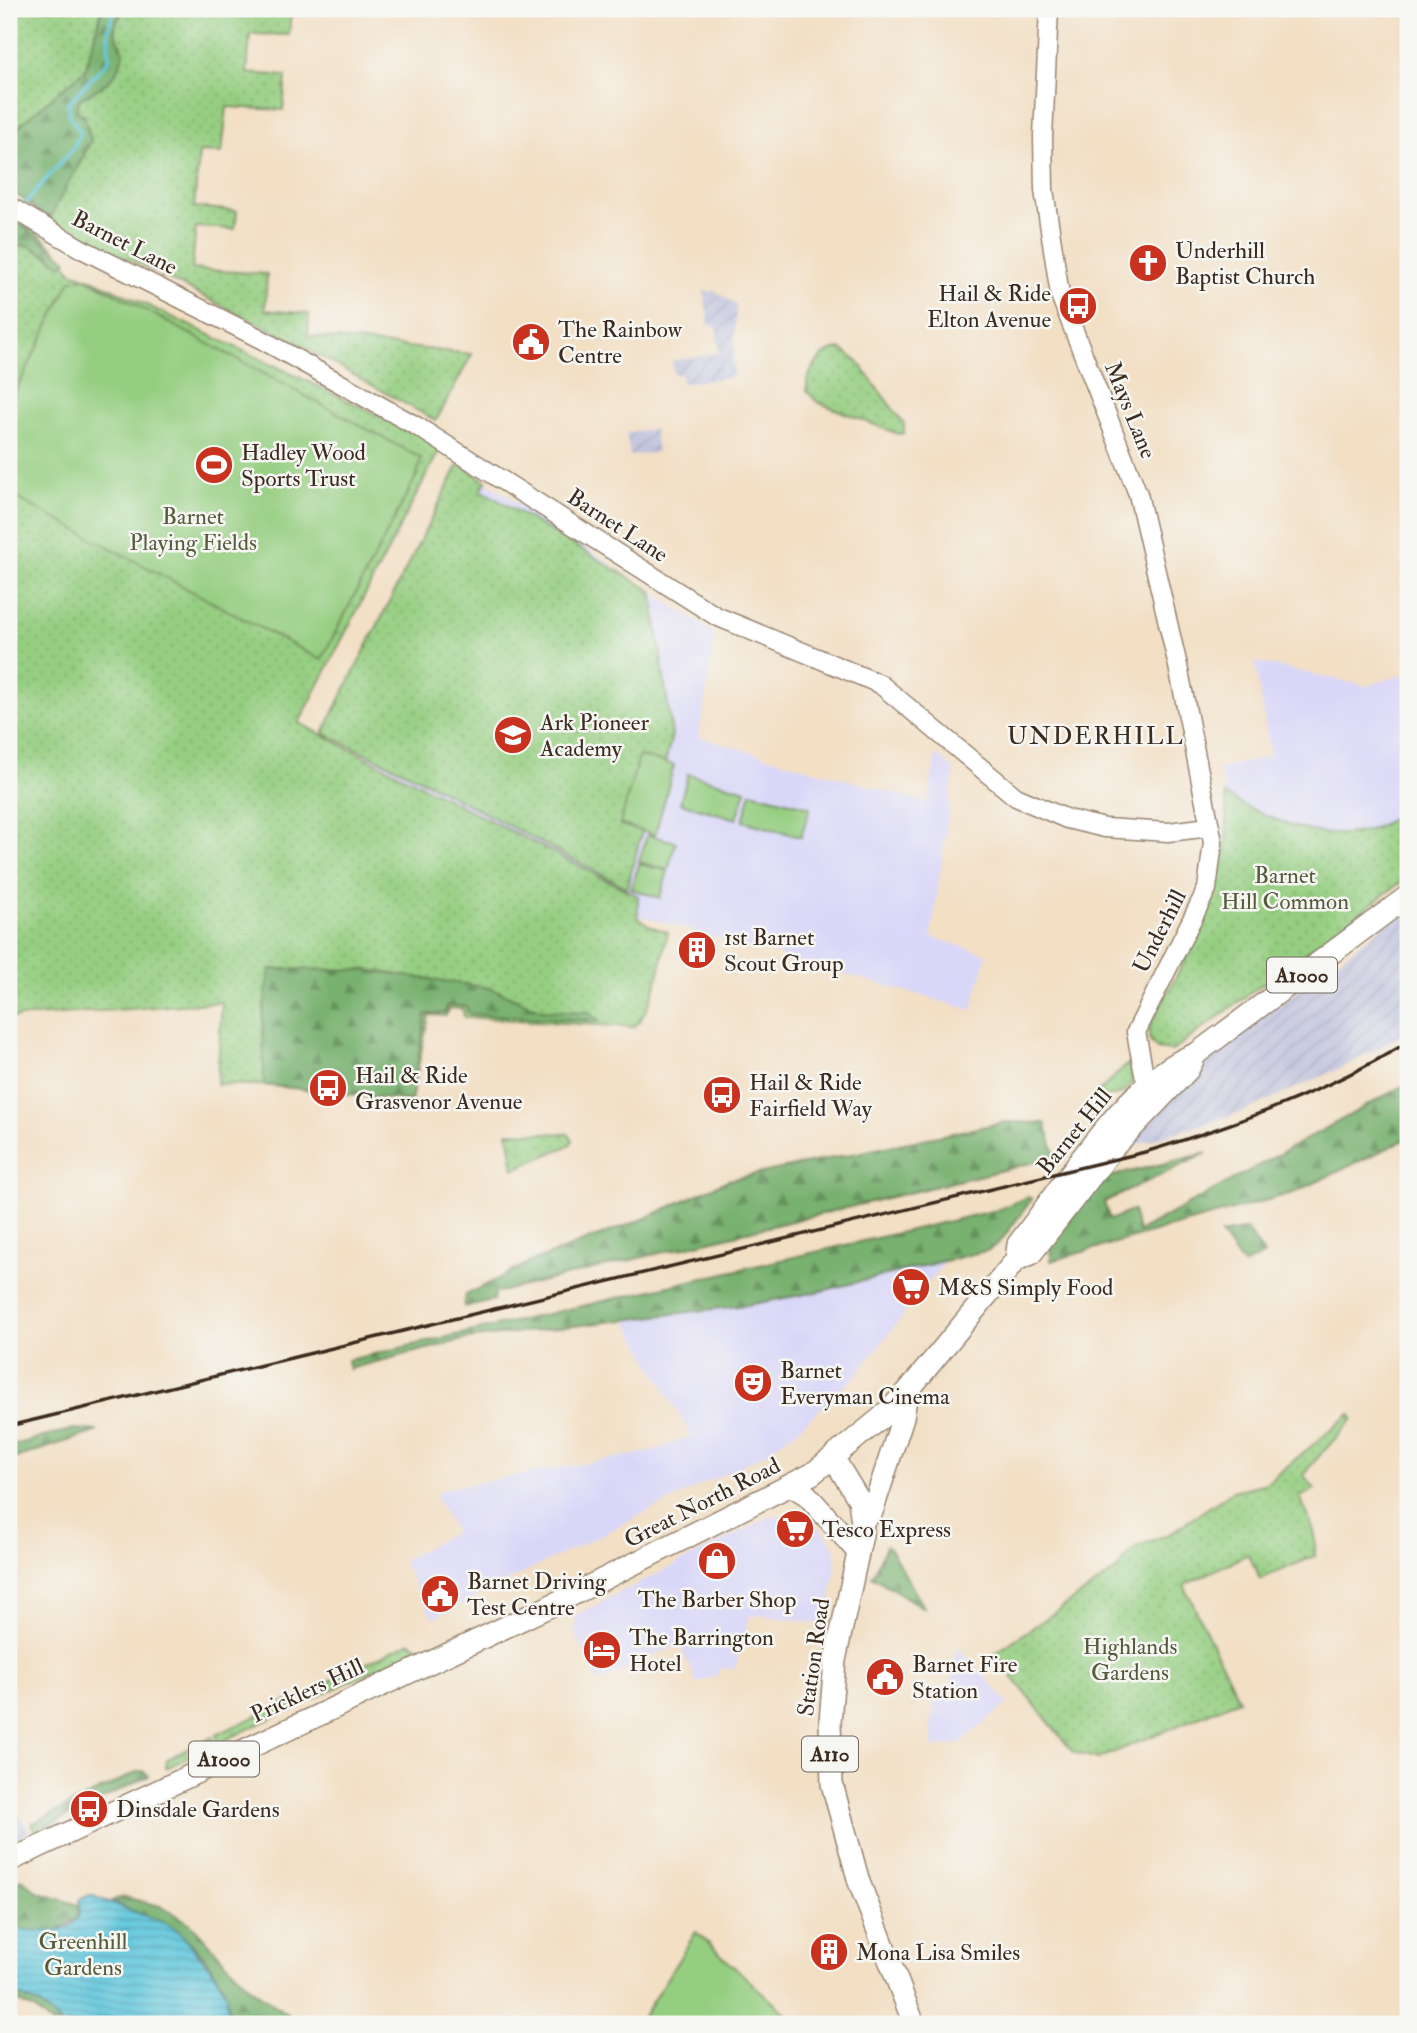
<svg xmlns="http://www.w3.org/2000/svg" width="1417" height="2033" viewBox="0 0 1417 2033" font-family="'IM FELL Double Pica',serif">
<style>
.built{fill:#d9d7f8}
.industrial{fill:url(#industrial-furrows)}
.green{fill:url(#green-dots);stroke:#687c50;stroke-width:2}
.forest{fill:url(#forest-firs);stroke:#5a6e46;stroke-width:2}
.pitch{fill:#95ce81;stroke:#687c50;stroke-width:2}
.water{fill:url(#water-rules);stroke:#4e787e;stroke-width:2}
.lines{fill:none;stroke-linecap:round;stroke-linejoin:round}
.stream{stroke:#61c7dd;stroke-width:3.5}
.minor-casing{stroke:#968471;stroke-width:21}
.major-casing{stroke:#968471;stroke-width:24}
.minor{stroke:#fff;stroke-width:18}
.major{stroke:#fff;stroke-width:21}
.rail{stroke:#3b2a1e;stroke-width:3.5}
.labels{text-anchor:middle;stroke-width:5;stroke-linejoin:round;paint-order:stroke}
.shield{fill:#f6f6f2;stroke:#73675e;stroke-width:2}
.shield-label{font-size:21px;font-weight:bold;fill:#3b2a1e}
.street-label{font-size:23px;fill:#3b2a1e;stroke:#f6f6f2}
.poi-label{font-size:23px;fill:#3b2a1e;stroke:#f6f6f2;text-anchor:start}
.park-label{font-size:23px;fill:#565b3c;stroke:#f6f6f2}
.neighbourhood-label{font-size:24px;letter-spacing:2px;fill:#3b2a1e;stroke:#f6f6f2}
</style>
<defs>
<pattern id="industrial-furrows" width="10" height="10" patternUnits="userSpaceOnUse" patternTransform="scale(1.75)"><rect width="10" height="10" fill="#c0c2dd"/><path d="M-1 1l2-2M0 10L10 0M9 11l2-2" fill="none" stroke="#a6a7bd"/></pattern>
<pattern id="green-dots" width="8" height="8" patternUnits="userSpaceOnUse" patternTransform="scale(1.75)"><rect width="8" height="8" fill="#95ce81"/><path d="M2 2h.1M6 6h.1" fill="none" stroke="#81b16f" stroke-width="1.8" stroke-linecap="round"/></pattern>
<pattern id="forest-firs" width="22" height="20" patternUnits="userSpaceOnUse" patternTransform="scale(1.75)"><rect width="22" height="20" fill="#78b16f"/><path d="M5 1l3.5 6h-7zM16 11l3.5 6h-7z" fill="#64905b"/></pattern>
<pattern id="water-rules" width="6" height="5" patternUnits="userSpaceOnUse" patternTransform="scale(1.75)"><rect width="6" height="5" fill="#61c7dd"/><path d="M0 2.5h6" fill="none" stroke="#51a2b3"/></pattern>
</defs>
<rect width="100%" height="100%" fill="#f6f6f2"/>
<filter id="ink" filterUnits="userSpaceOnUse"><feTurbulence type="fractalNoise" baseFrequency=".0143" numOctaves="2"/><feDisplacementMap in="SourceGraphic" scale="14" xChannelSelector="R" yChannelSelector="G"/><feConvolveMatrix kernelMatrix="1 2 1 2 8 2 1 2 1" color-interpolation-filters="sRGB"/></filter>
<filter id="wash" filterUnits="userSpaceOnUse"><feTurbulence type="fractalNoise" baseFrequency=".00686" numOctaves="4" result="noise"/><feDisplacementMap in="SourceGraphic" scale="28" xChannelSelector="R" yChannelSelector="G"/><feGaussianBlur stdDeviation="1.57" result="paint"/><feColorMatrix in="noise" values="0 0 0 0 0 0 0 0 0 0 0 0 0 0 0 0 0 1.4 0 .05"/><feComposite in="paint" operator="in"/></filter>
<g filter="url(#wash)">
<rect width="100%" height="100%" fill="#f2dfc4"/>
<path class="built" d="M459 464 715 634 699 737 928 803 936 754 954 769 931 937 987 954 972 1010 637 915 638 896 323 733Z
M1255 662 1367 686 1408 673V805L1382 825 1365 830 1322 834 1257 813 1225 795 1219 769 1270 756Z
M946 1260 855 1377 795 1432 764 1454 433 1618 402 1561 455 1532 435 1495 444 1489 654 1451 691 1436 626 1319 747 1305 817 1292Z
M791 1515 805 1518 824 1531 835 1549V1571L827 1625 761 1615 749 1617 735 1669 719 1668 717 1675 697 1683 679 1644 598 1682 575 1634 576 1615 770 1517Z
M960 1649 1008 1703 960 1743 933 1748 931 1727 936 1687 951 1688 954 1655Z"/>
<path class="industrial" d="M715 291 736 305 733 377 682 383 681 374H673L672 361 719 353 716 327 709 324 704 292Z
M654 429 657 452 630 456 626 433Z
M1408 908V1031L1345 1066 1242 1112 1125 1148 1218 1050Z
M9 1800 30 1832 9 1843Z"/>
<path class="green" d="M9 9H102L85 70 22 123 9 140Z
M126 9H291L289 35 250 34 247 73 286 76 283 110 227 107 222 153 199 152 194 207 237 211 235 229 196 227 192 269 267 274 265 310 309 314 308 336 472 354 436 421 293 341 50 220 60 193 78 168 76 111 80 99 92 92 124 52C113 33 110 25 126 9Z
M9 218C32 226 61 250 71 272L94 280 442 445 299 723 638 896V918L652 927 668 932C660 963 657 1003 634 1027L464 1017 463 1009 449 1008 446 1016 429 1015 411 1101 291 1086 217 1084 222 1002 9 1018Z
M841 349 858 362 904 424V433L898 434 817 402 807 391V381C813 366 822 349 841 349Z
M459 464 486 481 481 490 652 591 672 735 665 763 640 756 620 825 642 831 627 888 420 779 323 733Z
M1225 795C1268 819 1332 850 1381 825 1391 820 1400 812 1408 805V877L1172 1051 1157 1049 1149 1040V1027C1187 954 1237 881 1225 795Z
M1130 1062 1133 1081C1122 1097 1114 1098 1095 1095Z
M508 1132 568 1134 573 1140 570 1145 514 1169Z
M1350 1414 1353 1419 1303 1474 1315 1489 1300 1497 1315 1534V1556L1260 1579 1248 1554 1184 1585 1239 1700 1098 1759 1073 1752 994 1654 1117 1570 1129 1554 1139 1546 1171 1533 1233 1491 1267 1483Z
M410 1642 421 1648 315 1698 317 1687Z
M290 1700H296L298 1705 219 1743 216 1735Z
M212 1737 216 1744 166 1768 167 1759Z"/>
<path class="forest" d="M102 9H126C110 25 113 33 124 52 116 83 105 84 80 99L76 111 84 115 91 141C78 169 61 192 50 220L9 189V140L22 123 85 70Z
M9 216 67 260 62 265 27 245 9 246Z
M270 969 367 970 490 988 542 1010 588 1012 599 1021 469 1014 466 1006 447 1005 445 1013 426 1014 411 1101 264 1085 263 1014Z
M1408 1083V1138L1293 1193 1051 1261 1050 1245 1101 1179 1207 1153 1104 1202 1110 1220 1133 1210 1138 1232Z
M1005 1122 1045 1123 1056 1157 495 1293 494 1300 464 1307 466 1295 531 1262 646 1218 728 1180Z
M1027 1197 1032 1199 1000 1242 989 1250 817 1292 747 1305 466 1339 349 1369 348 1360 997 1210Z
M1247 1229 1264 1255 1243 1265 1221 1234Z
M74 1429 98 1431 9 1460V1446Z
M886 1546 890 1549 925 1609 872 1576Z
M139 1771H144L149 1776 35 1832 31 1824Z
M22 1879 37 1892 78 1905V1917L55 1932 9 1929V1885Z
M124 1897 160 1906 191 1924 249 1987 301 2024H228C233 1991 207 1956 182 1935 166 1921 132 1913 112 1901Z
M9 1991 40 2005 62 2024H52L34 2009 9 1998Z"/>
<path class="pitch" d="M86 278 421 458 418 473 321 660 9 494V405L71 280Z
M639 756 674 765 655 835 620 824Z
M688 774 746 790 737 819 680 803Z
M751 792 810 807 801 837 743 821Z
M647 835 676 842 668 870 639 862Z
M639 864 668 871 660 898 631 889Z
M696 1932 797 2024H638Z"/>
<path class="water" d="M90 1895 167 1924 181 1933 215 1974 227 1995 228 2024H62L40 2005 9 1991V1929C29 1928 65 1940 78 1917 81 1912 79 1905 79 1900Z"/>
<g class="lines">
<path class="stream" d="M23 206 74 147 81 132 70 117 68 103 109 60 108 30 114 9
M9 223 16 215"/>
</g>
</g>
<g filter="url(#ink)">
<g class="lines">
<g class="minor-casing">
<path id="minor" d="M1049 9 1043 136 1044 190 1060 295 1138 494 1178 666 1213 842 1207 889 1136 1032 1144 1074 1152 1081 1163 1083
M9 206 80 248 259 338 418 427 716 616 880 684 1016 797 1067 819 1105 828 1168 832 1210 827"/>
</g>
<g class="major-casing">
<path id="major" d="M1016 1260 1018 1244C1061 1189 1130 1076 1196 1054L1408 896
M834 1459 859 1500 863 1530 835 1660 830 1722 832 1784 859 1882 914 2024
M792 1486 807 1495 858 1552
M863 1520 872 1512 903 1417 907 1392
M9 1861 548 1607 812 1474 881 1418 907 1392 1016 1260 1031 1254 1114 1147 1188 1070 1196 1054"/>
</g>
<use href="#minor" class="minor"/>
<use href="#major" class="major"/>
<path class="rail" d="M9 1426 1145 1152C1237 1124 1326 1092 1408 1042"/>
</g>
</g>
<defs>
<g id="church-disc" transform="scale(2.0125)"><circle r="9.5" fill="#c8321e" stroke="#f6f6f2"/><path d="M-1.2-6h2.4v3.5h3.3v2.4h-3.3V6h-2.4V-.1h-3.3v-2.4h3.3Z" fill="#fff"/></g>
<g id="bus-disc" transform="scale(2.0125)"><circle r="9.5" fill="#c8321e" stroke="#f6f6f2"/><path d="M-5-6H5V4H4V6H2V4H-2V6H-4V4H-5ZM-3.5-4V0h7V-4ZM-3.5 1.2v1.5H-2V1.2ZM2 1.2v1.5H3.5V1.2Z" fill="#fff"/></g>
<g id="civic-disc" transform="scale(2.0125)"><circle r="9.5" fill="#c8321e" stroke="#f6f6f2"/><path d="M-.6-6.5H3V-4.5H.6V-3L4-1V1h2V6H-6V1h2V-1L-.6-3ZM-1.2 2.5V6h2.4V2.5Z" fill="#fff"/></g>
<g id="stadium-disc" transform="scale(2.0125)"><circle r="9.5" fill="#c8321e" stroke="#f6f6f2"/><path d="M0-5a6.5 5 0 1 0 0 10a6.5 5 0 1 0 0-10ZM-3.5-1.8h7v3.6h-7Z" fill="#fff"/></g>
<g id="school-disc" transform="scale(2.0125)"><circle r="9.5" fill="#c8321e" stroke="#f6f6f2"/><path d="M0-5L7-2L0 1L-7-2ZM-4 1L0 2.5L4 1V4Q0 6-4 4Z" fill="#fff"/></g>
<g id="building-disc" transform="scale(2.0125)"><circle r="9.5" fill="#c8321e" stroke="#f6f6f2"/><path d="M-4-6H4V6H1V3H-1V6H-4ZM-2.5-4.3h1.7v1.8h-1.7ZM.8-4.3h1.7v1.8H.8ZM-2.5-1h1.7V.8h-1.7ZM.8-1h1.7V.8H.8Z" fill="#fff"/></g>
<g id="supermarket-disc" transform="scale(2.0125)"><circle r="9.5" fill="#c8321e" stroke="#f6f6f2"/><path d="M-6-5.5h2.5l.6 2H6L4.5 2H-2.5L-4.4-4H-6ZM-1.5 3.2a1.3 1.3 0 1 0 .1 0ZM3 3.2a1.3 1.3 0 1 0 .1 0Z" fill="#fff"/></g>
<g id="theatre-disc" transform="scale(2.0125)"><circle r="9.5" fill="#c8321e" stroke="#f6f6f2"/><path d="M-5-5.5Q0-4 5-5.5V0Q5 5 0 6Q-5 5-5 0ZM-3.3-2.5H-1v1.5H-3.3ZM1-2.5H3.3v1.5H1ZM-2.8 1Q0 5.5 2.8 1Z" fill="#fff"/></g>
<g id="shop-disc" transform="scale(2.0125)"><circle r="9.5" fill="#c8321e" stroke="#f6f6f2"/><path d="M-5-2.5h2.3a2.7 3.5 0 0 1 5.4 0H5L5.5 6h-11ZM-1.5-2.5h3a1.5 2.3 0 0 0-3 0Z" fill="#fff"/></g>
<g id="hotel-disc" transform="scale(2.0125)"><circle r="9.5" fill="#c8321e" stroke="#f6f6f2"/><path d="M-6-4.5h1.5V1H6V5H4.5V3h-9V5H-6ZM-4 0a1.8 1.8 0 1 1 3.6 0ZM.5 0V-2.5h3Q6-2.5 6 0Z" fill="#fff"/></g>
</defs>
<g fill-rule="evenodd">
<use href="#church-disc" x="1148" y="263"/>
<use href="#bus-disc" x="1078" y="306"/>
<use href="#civic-disc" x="531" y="342"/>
<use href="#stadium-disc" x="214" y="465"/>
<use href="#school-disc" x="513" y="735"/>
<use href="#building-disc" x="697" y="950"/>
<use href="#bus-disc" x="328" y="1088"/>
<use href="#bus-disc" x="722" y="1095"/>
<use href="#supermarket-disc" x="911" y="1287"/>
<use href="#theatre-disc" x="753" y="1383"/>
<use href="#supermarket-disc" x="795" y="1529"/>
<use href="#shop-disc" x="717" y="1561"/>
<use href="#civic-disc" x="440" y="1594"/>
<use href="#hotel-disc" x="602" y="1650"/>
<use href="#civic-disc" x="885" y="1677"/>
<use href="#bus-disc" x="89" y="1809"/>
<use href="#building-disc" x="829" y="1952"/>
</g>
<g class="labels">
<g class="shield">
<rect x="1267" y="957.5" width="70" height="35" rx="5"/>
<rect x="802" y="1736.5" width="56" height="35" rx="5"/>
<rect x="189" y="1741.5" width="70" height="35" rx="5"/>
</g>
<g class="shield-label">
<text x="1302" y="982">A1000</text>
<text x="830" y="1761">A110</text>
<text x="224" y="1766">A1000</text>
</g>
<g class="street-label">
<text transform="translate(125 242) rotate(27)" y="8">Barnet Lane</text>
<text transform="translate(1131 410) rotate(68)" y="8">Mays Lane</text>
<text transform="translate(618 525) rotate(33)" y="8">Barnet Lane</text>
<text transform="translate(1159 931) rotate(-63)" y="8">Underhill</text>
<text transform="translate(1074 1131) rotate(-51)" y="8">Barnet Hill</text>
<text transform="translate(702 1502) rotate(-27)" y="8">Great North Road</text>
<text transform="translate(813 1657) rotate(-82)" y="8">Station Road</text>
<text transform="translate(307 1690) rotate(-25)" y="8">Pricklers Hill</text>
</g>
<g class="poi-label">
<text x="1175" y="258">Underhill<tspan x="1175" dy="26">Baptist Church</tspan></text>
<text x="1051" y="301" text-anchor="end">Hail &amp; Ride<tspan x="1051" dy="26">Elton Avenue</tspan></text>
<text x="558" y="337">The Rainbow<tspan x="558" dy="26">Centre</tspan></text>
<text x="241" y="460">Hadley Wood<tspan x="241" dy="26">Sports Trust</tspan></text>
<text x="540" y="730">Ark Pioneer<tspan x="540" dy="26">Academy</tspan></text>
<text x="724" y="945">1st Barnet<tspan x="724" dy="26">Scout Group</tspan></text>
<text x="355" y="1083">Hail &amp; Ride<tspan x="355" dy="26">Grasvenor Avenue</tspan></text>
<text x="749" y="1090">Hail &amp; Ride<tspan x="749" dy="26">Fairfield Way</tspan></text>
<text x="938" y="1295">M&amp;S Simply Food</text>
<text x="780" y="1378">Barnet<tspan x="780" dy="26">Everyman Cinema</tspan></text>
<text x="822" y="1537">Tesco Express</text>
<text x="467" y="1589">Barnet Driving<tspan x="467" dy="26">Test Centre</tspan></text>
<text x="717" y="1607" text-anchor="middle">The Barber Shop</text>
<text x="629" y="1645">The Barrington<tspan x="629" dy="26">Hotel</tspan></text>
<text x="912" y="1672">Barnet Fire<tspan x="912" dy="26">Station</tspan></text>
<text x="116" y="1817">Dinsdale Gardens</text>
<text x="856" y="1960">Mona Lisa Smiles</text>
</g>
<g class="park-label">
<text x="193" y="524">Barnet<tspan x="193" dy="26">Playing Fields</tspan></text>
<text x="1285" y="883">Barnet<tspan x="1285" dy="26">Hill Common</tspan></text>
<text x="1130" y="1654">Highlands<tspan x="1130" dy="26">Gardens</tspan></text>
<text x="83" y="1949">Greenhill<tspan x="83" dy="26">Gardens</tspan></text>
</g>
<g class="neighbourhood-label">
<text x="1096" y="744">UNDERHILL</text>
</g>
</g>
<rect width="1417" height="2033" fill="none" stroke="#f6f6f2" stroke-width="35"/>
</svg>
